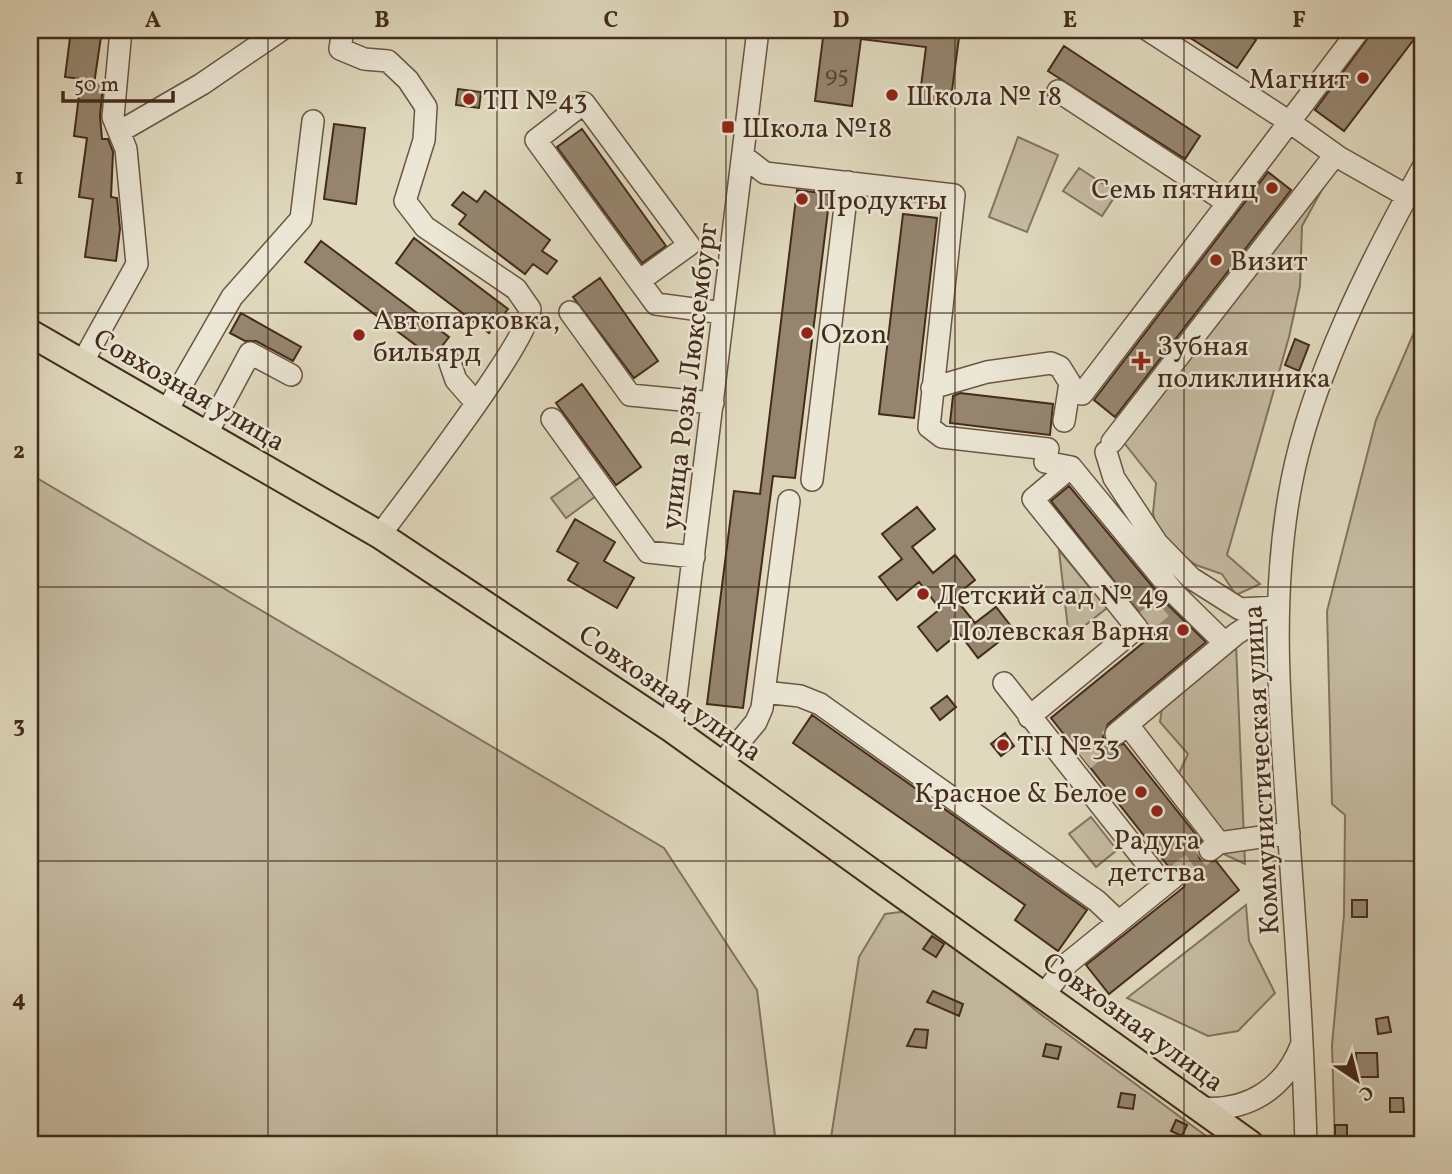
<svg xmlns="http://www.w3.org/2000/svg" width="1452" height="1174" viewBox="0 0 1452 1174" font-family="Vollkorn,serif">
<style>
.green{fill:#c5bba2;stroke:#84735e;stroke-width:2}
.building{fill:#95856f;stroke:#442b1a;stroke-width:2}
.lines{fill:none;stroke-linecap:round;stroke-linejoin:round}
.minor-tunnel{stroke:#c1b69d;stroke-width:21;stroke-dasharray:21 10;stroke-linecap:butt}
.minor-casing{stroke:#6b5643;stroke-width:24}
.major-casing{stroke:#442b1a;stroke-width:30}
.minor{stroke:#ebe6d5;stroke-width:21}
.major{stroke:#e0d9be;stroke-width:26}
.grid{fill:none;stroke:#442b1a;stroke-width:2;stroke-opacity:0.55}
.poi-dot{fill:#8f2418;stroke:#ebe6d5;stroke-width:2.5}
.labels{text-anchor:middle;stroke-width:5;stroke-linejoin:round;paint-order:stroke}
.number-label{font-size:24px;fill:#58422f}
.poi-label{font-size:28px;fill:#442b1a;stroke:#ebe6d5;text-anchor:start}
.street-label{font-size:28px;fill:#442b1a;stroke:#ebe6d5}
.neatline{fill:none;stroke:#442b1a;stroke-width:2.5}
.grid-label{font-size:23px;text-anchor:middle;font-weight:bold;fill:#442b1a}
</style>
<rect width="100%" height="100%" fill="#e0d9be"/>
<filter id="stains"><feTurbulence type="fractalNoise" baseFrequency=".00286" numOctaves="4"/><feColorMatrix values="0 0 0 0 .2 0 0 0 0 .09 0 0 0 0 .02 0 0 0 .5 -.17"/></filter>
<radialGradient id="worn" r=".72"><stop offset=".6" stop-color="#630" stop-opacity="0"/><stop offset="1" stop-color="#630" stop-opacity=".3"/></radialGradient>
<path class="green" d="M1018 137 1058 155 1027 232 989 217Z
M1079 168 1117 193 1102 216 1063 191Z
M1330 175 1302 226 1300 286 1289 337 1227 555 1260 584 1236 595 1222 574 1196 565 1159 539 1153 513 1156 483 1113 429Z
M1422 314V1144H1335L1332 1045 1344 915 1345 815 1332 804 1327 611 1376 420Z
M30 474 664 848 757 990 776 1144H30Z
M582 476 596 496 566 518 551 498Z
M1059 550 1107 608 1069 638Z
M1236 644 1245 864 1219 852 1178 775 1188 754 1160 722 1163 702Z
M1091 817 1117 850 1096 867 1069 834Z
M1246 905 1249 941 1275 993 1238 1031 1208 1036 1127 998Z
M908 911 976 960 1039 1013 1217 1144H830L859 957 885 914Z"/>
<path class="building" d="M71 30H102L94 84 103 85 100 116 102 139H108L113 152 111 197 117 198 120 229 116 261 85 257 93 199 79 197 87 138 74 136 81 79 65 77Z
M824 30H960L950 106 919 102 926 47 861 39 852 106 815 101Z
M1178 30H1241L1256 40 1237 68Z
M1374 30H1421L1344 131 1315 110Z
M1064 46 1200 136 1185 159 1048 71Z
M458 89 481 92 479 108 456 105Z
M334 124 365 128 356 204 324 199Z
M582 129 666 246 642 263 557 147Z
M1268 172 1291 190 1115 417 1094 400Z
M797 190 830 194 795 478 773 476 743 708 707 704 734 491 760 494Z
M485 191 550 240 542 251 557 261 547 274 533 264 525 274 459 224 466 215 452 205 463 192 477 202Z
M903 214 937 218 914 418 879 414Z
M414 238 508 309 489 333 396 263Z
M321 241 449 337 433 358 305 262Z
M600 278 658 361 634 378 573 297Z
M241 313 301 347 293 361 256 341H245L230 333Z
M1295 339 1309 345 1299 371 1285 365Z
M582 384 641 467 616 485 556 403Z
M960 393 1053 404 1050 435 950 423 953 396Z
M1069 486 1166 603 1206 642 1108 724 1103 737 1111 746 1124 744 1201 841 1197 851 1200 859 1206 862 1216 861 1239 890 1109 994 1086 965 1184 887 1187 876 1179 865 1168 866 1051 718 1155 633 1051 501Z
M917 507 935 529 912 547 933 573 955 555 975 580 954 597 975 623 996 607 1014 630 978 658 959 633 937 651 918 627 940 609 919 582 897 600 879 577 902 559 882 534Z
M575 519 615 542 604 561 634 578 617 608 568 580 578 563 557 551Z
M947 696 956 707 940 720 931 708Z
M812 715 1087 910 1058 951 1015 920 1025 905 793 743Z
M1005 733 1014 746 1001 756 991 744Z
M1352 900H1367V917H1352Z
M932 936 944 944 936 957 923 949Z
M933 991 963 1004 959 1016 927 1002Z
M1388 1017 1391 1032 1378 1034 1376 1019Z
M915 1029 928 1030 926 1048 907 1046Z
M1046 1044 1061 1047 1058 1059 1043 1056Z
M1356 1053H1377L1378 1077H1357Z
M1121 1093 1135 1095 1133 1109 1118 1107Z
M1390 1098H1403L1404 1112H1390Z
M1176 1120 1187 1125 1182 1136 1171 1131Z
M1335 1125H1347V1142H1335Z"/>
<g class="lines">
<path class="minor-tunnel" d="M1146 621 1172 600
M1084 760 1116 734
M1175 876 1208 851"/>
<g class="minor-casing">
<path id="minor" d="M343 30 340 49 364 59 388 61 408 80 426 107 424 140 405 201 425 227 516 289 530 309C530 340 406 499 380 535
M1148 30 1291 123
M1058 91 1228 203 1082 394
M1291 123 1340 158 1407 196
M119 132 202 84 281 30
M743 156 765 173 954 195 929 427 942 437 1048 449 1045 462 1071 467 1033 499 1137 628 1029 717
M1228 203 1359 30
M639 281 689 245 584 103 536 140 639 281 656 304 723 313
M570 312 630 395 713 403
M82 363 137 264 126 149 113 117 121 30
M450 363 456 380 476 403
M932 388 987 372 1051 363 1060 367 1070 383 1064 421
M166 412 232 297 301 219 313 121
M552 419 648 552 694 557
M206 435 250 353 291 375
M1112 442 1335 155
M1106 452 1114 478 1157 543 1191 578 1240 609 1278 607
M1071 467 1176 595 1225 643
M812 480 848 182
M1004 683 1164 885
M764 692 800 696 820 704 1097 901 1118 921
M1128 725 1219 843
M672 729 758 30
M1116 734 1236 634 1276 608
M721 764 756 722 762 708 789 501
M1210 850 1219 843 1289 833
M1044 995 1068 963 1174 877
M1201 1108C1248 1112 1286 1088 1302 1043
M1306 1144C1303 1033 1295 923 1287 812 1279 701 1270 590 1292 480 1312 377 1371 260 1422 169"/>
</g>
<g class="major-casing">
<path id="major" d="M30 333 380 535 672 729 1250 1144"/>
</g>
<use href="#minor" class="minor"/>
<use href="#major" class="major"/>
</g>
<path class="grid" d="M268 30V1144M497 30V1144M726 30V1144M955 30V1144M1184 30V1144M30 313H1422M30 587H1422M30 861H1422"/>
<g class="poi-dot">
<circle cx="1363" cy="78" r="7"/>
<circle cx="892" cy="95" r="7"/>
<circle cx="469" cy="99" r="7"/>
<rect x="721" y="120" width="14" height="14" rx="3.5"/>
<circle cx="1272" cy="188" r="7"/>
<circle cx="802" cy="199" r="7"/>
<circle cx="1216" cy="260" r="7"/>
<circle cx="807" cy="333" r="7"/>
<circle cx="359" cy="335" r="7"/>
<path d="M1137.5 350.5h7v7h7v7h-7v7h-7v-7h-7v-7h7z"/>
<circle cx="923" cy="594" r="7"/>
<circle cx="1183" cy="630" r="7"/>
<circle cx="1003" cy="745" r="7"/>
<circle cx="1141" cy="792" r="7"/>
<circle cx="1157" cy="811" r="7"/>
</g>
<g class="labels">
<g class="number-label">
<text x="837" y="82">95</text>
</g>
<g class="poi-label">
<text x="1349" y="88" text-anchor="end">Магнит</text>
<text x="906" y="105">Школа № 18</text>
<text x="483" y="109">ТП №43</text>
<text x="742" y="137">Школа №18</text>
<text x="1258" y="198" text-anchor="end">Семь пятниц</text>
<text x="816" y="209">Продукты</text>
<text x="1230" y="270">Визит</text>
<text x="373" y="329">Автопарковка,<tspan x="373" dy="32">бильярд</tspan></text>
<text x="821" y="343">Ozon</text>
<text x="1157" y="355">Зубная<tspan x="1157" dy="32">поликлиника</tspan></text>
<text x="937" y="604">Детский сад № 49</text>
<text x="1169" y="640" text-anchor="end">Полевская Варня</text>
<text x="1017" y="755">ТП №33</text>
<text x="1127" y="802" text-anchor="end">Красное &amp; Белое</text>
<text x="1157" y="849" text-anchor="middle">Радуга<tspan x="1157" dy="32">детства</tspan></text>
</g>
<g class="street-label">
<text transform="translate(688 376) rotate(-83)" y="10">улица Розы Люксембург</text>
<text transform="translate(190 389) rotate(30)" y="10">Совхозная улица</text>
<text transform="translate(671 692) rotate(35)" y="10">Совхозная улица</text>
<text transform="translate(1260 770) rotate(-93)" y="10">Коммунистическая улица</text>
<text transform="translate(1134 1021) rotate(36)" y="10">Совхозная улица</text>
</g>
</g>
<rect width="1452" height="1174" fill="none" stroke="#e0d9be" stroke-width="77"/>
<g transform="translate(1357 1080) rotate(145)" stroke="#ebe6d5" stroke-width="5" paint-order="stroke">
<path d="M0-5L12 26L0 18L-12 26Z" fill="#442b1a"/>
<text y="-10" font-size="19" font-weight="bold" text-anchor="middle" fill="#442b1a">С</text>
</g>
<path d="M63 91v10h110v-10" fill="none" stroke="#442b1a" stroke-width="3.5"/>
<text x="74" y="91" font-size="21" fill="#442b1a" stroke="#ebe6d5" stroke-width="5" paint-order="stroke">50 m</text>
<rect x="38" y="38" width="1376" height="1098" class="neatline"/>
<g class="grid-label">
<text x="153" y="27">A</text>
<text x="382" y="27">B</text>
<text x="611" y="27">C</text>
<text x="841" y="27">D</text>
<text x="1070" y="27">E</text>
<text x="1299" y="27">F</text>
<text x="19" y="184">1</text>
<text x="19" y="458">2</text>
<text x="19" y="732">3</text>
<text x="19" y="1006">4</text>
</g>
<rect width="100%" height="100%" filter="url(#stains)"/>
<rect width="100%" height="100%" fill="url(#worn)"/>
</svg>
